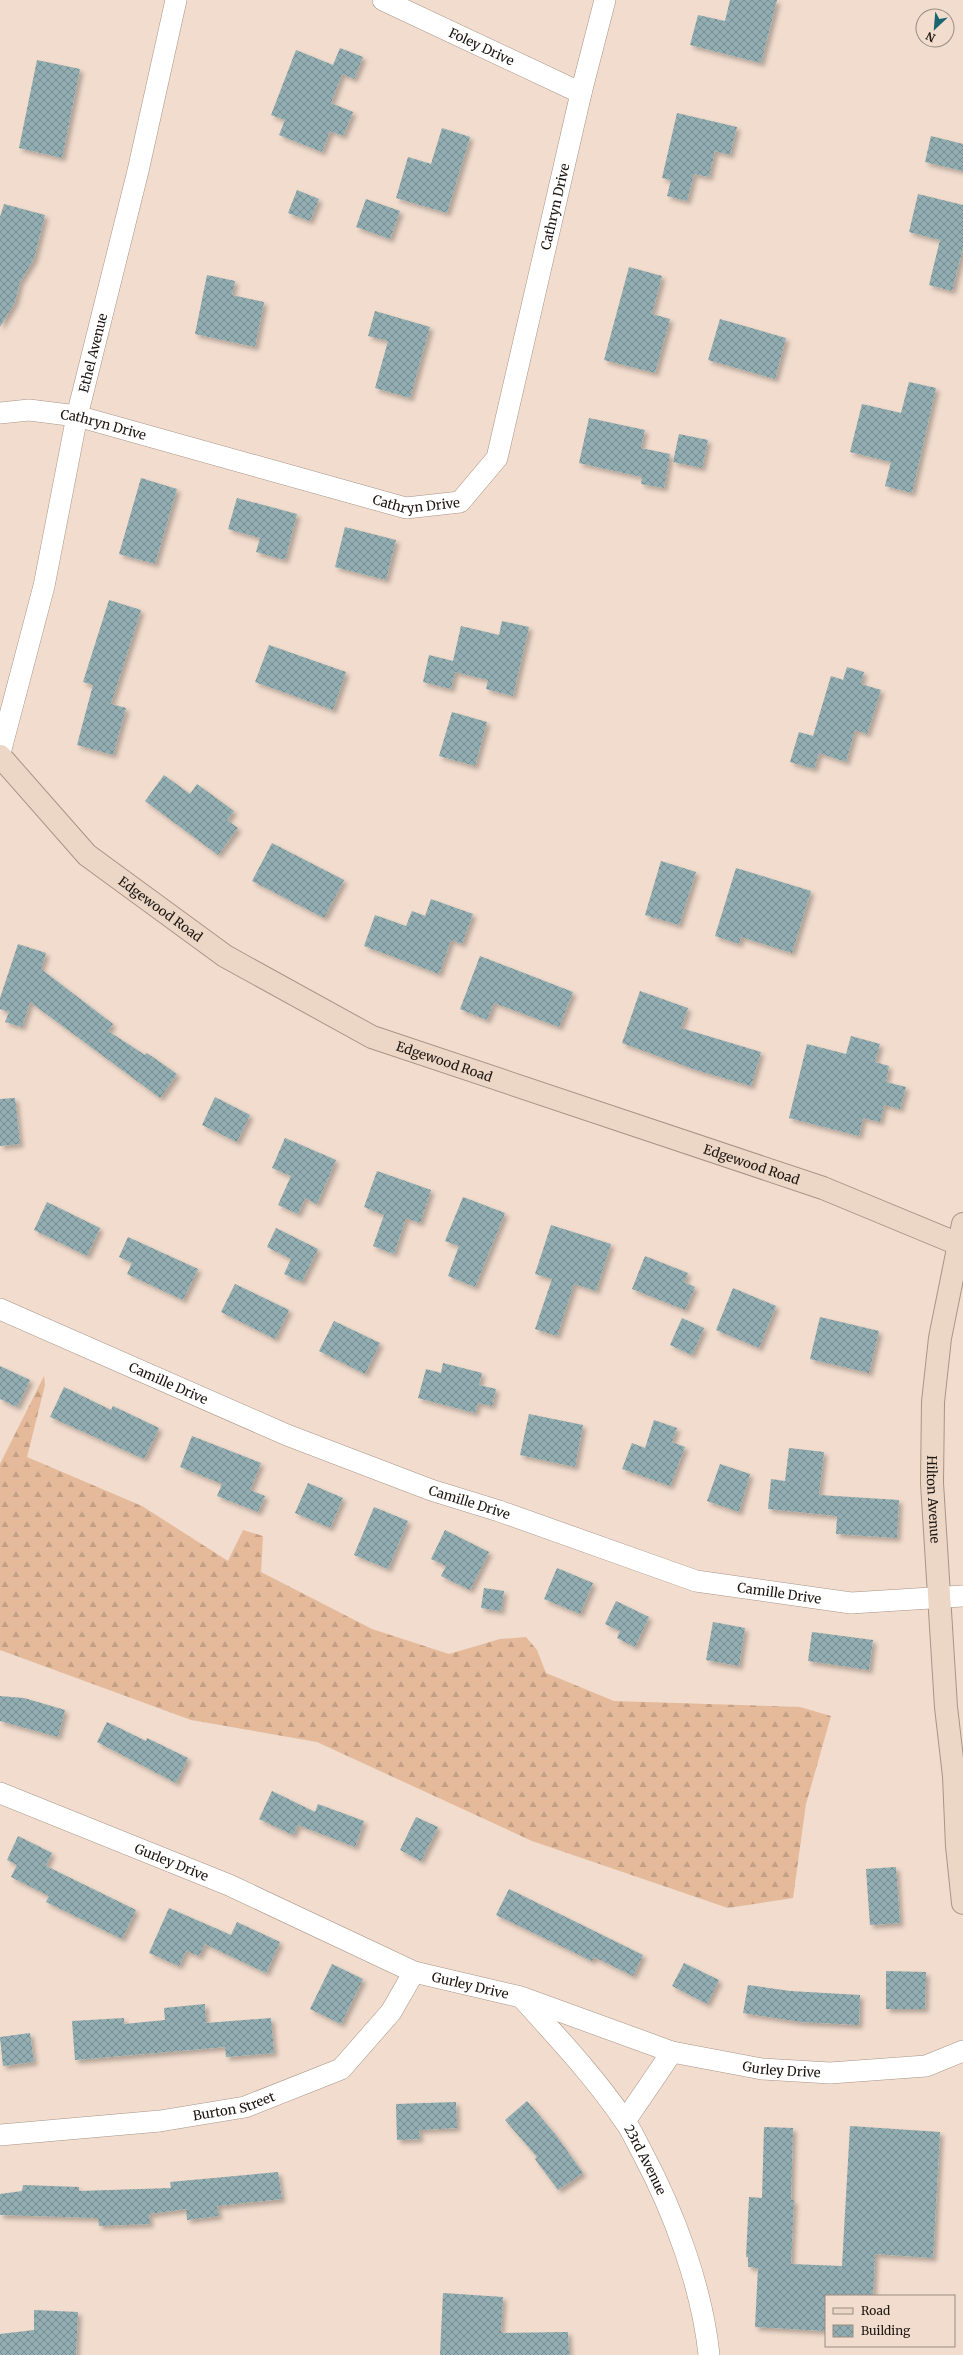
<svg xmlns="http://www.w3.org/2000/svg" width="963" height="2355" viewBox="0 0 963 2355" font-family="Merriweather,serif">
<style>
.forest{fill:url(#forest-firs)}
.building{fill:url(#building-cross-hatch);filter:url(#shadow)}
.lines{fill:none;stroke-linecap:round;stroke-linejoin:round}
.street-casing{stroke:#a89486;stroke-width:22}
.secondary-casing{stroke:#a89486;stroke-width:24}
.street{stroke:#fff;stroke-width:21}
.secondary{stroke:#ecd7c7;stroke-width:22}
.labels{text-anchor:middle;stroke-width:4;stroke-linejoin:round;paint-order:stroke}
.street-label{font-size:13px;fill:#1b140f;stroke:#f1dccd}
</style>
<defs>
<pattern id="forest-firs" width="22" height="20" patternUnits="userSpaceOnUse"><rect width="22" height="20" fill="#e4ba9b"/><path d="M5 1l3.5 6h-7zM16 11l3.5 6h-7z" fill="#c39f84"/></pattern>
<pattern id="building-cross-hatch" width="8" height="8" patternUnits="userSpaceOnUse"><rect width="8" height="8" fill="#92aeb2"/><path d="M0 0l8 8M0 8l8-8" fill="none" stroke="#768c8f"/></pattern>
<filter id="shadow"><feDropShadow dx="3.5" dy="3.5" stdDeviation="2" flood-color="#0004"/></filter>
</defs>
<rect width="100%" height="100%" fill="#f1dccd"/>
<path class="forest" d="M44 1376 45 1385 27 1457 142 1506 228 1561 243 1530 263 1536 261 1572 372 1629 449 1654 500 1639 526 1637 537 1650 546 1673 614 1701 800 1707 831 1716 806 1804 793 1898 728 1908 532 1841 317 1742 191 1720 0 1650V1464Z"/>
<path class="building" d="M730 0H777L761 63 690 45 698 15 725 21Z
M340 48 363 57 354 79 342 74 331 103 353 112 343 136 330 131 322 152 279 135 285 120 271 115 296 50 333 65Z
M37 60 80 69 62 158 19 148Z
M677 113 737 127 730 155 715 151 709 177 694 174 687 201 667 196 671 180 662 178Z
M442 128 470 137 447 213 396 198 408 157 431 164Z
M931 136 963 144V171L925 162Z
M297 190 319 199 310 221 288 213Z
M918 194 963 205V248L952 291 929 285 940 240 909 232Z
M366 199 400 211 390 239 356 227Z
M4 204 45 215 34 259 20 282 15 302 0 327V217Z
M629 267 662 276 652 314 670 319 655 373 604 360Z
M207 275 235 281 232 295 264 302 255 347 195 334Z
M375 311 430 327 410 398 375 388 388 341 368 336Z
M720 319 786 338 775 379 708 360Z
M909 382 936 388 912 493 885 486 891 462 850 452 862 404 901 413Z
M589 418 645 430 641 448 670 454 664 488 641 484 642 477 579 463Z
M679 434 708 440 702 468 673 462Z
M141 478 177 489 155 564 119 554Z
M237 498 297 514 285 560 256 552 260 538 228 529Z
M345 527 396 540 386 580 335 567Z
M109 600 141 610 111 704 126 708 113 755 77 745 93 685 83 682Z
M502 621 529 627 513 696 486 689 488 680 455 672 451 689 423 682 429 655 453 661 461 626 499 635Z
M269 645 346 672 333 710 255 682Z
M847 667 864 672 861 684 881 690 867 734 855 730 846 762 819 753 814 769 790 762 799 732 813 736 831 676 843 680Z
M452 712 487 722 475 766 439 756Z
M164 775 190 794 197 784 234 811 227 820 238 828 218 855 145 801Z
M272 843 344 880 324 918 252 881Z
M661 861 696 872 679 925 645 915Z
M736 868 811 891 792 953 741 937 739 944 715 936Z
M431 899 473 914 462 944 451 940 439 974 364 946 375 915 406 926 412 911 425 916Z
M18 944 46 953 41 969 113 1024 108 1031 145 1055 147 1053 177 1074 160 1098 30 1002 22 1027 5 1022 9 1012 0 1009V998Z
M480 956 573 992 559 1027 494 1003 487 1020 460 1009Z
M640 991 688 1008 681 1028 761 1052 751 1086 696 1070 622 1043Z
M851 1036 880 1044 875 1062 889 1066 886 1082 906 1087 900 1109 884 1105 880 1122 863 1118 859 1136 789 1118 807 1044 846 1054Z
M215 1097 250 1115 237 1142 202 1125Z
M15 1098 20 1144 0 1146V1099Z
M285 1138 336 1160 317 1204 305 1198 298 1214 278 1205 291 1176 272 1168Z
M377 1171 431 1190 420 1223 406 1218 394 1254 373 1246 384 1215 364 1207Z
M463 1197 505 1213 475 1287 448 1276 459 1246 445 1241Z
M47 1202 100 1228 87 1256 34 1230Z
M551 1225 611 1244 596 1291 574 1284 557 1336 535 1329 552 1279 535 1274Z
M276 1228 318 1249 302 1282 284 1274 291 1259 267 1247Z
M128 1237 198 1269 183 1300 127 1274 132 1263 119 1257Z
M645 1256 688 1273 684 1282 695 1287 685 1310 632 1289Z
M235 1284 289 1310 275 1339 221 1312Z
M733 1288 776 1306 759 1348 716 1330Z
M820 1317 879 1331 869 1373 810 1359Z
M682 1318 704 1328 692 1355 670 1345Z
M334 1321 380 1343 365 1374 319 1351Z
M443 1363 482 1373 479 1385 496 1389 492 1406 478 1403 475 1413 418 1398 426 1369 441 1373Z
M0 1366 30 1380 17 1407 0 1399Z
M64 1387 111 1410 113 1406 159 1428 144 1459 50 1417Z
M529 1414 583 1425 575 1467 520 1455Z
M654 1420 677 1428 672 1442 685 1447 670 1486 622 1469 632 1443 645 1448Z
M192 1436 261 1463 250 1490 265 1496 258 1512 217 1496 222 1484 180 1467Z
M789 1448 824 1452 819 1495 899 1500 897 1538 836 1534 837 1516 768 1509 771 1479 785 1481Z
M720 1464 750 1474 739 1512 707 1501Z
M308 1483 343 1498 330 1528 295 1513Z
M374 1507 408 1521 388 1569 354 1555Z
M445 1530 489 1552 470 1590 441 1576 446 1566 431 1559Z
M557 1568 593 1583 580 1614 544 1599Z
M484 1588 504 1591 501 1611 481 1608Z
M616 1601 649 1617 635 1647 617 1638 620 1631 605 1624Z
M713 1622 745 1628 739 1666 706 1660Z
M812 1632 873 1640 869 1670 808 1661Z
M0 1696 24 1698 65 1710 58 1737 0 1721Z
M107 1722 146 1741 147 1738 188 1758 176 1783 97 1742Z
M272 1791 315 1812 318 1804 364 1821 355 1847 298 1825 293 1835 259 1819Z
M416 1817 438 1827 421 1861 400 1850Z
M18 1836 52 1853 46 1866 136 1910 122 1939 46 1902 49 1896 11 1877 17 1865 7 1860Z
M896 1867 900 1923 870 1925 866 1869Z
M509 1889 643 1955 633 1976 594 1957 592 1961 496 1915Z
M169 1908 231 1935 237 1922 280 1942 266 1973 205 1944 199 1956 186 1951 179 1966 149 1953Z
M684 1963 719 1980 707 2004 672 1986Z
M332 1964 363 1979 341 2024 310 2009Z
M886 1971 926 1972 925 2009H886Z
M748 1985 790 1991 860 1995 859 2025 801 2022 743 2013Z
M205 2004 206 2023 271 2018 274 2053 226 2057 225 2047 75 2060 72 2021 124 2018V2024L165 2020 164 2008Z
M30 2033 34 2062 3 2066 0 2037Z
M527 2101 555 2134 583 2173 558 2190 535 2159 537 2157 505 2120Z
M456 2102 457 2128 419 2130 420 2139 397 2140 396 2104Z
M850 2126 940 2132 933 2258 875 2254 873 2296H826V2331L755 2327 758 2268 748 2267V2257H746L749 2197 762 2198 764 2127 793 2128 791 2200H794L791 2264 842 2266Z
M278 2172 282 2199 217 2206 219 2216 187 2220 186 2209 149 2214 150 2224 99 2226 98 2218 0 2215V2194L22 2191 23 2185 79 2187V2191L171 2188 170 2182Z
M443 2293 503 2297 501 2333 568 2332 569 2355H440Z
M34 2310 78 2312 76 2355H0V2334L34 2330Z"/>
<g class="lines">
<g class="street-casing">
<g id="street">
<path id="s1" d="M383 0 581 93"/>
<path id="s2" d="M0 413 29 410 77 416 406 508 460 502 497 458 581 93 605 0"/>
<path id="s3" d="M0 753 44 586 77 416 138 171 176 0"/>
<path id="s4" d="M0 1309 287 1435 431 1490 499 1511 696 1581 851 1603 963 1596"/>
<path id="s5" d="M0 1793 229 1885 414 1972 521 1997 672 2052 762 2069 830 2073 926 2066 963 2051"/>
<path id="s6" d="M523 1999C558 2038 594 2076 624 2120 631 2129 636 2141 642 2152 674 2212 702 2287 709 2355"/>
<path d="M625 2121 672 2052"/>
<path id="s7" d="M0 2135 160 2121 245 2107 341 2069 391 2012 414 1972"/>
</g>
</g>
<g class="secondary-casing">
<g id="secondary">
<path id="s8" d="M0 756 87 855 225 956 372 1037 823 1188 963 1246"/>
<path id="s9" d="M963 1224 940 1338 933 1402 932 1483 946 1707 954 1776 957 1846 963 1903"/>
</g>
</g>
<use href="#street" class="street"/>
<use href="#secondary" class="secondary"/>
</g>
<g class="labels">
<g class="street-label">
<text dy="5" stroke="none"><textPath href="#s1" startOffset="109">Foley Drive</textPath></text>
<text dy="5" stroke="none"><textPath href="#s2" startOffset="789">Cathryn Drive</textPath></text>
<text dy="5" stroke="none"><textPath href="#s3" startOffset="411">Ethel Avenue</textPath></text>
<text dy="5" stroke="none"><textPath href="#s2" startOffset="105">Cathryn Drive</textPath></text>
<text dy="5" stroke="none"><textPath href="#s2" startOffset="429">Cathryn Drive</textPath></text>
<text dy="5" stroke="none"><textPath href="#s8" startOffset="223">Edgewood Road</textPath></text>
<text dy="5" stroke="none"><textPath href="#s8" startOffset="547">Edgewood Road</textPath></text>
<text dy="5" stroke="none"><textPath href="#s8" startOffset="871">Edgewood Road</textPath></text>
<text dy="5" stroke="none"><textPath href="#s4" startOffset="184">Camille Drive</textPath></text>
<text dy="5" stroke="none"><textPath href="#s9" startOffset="278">Hilton Avenue</textPath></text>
<text dy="5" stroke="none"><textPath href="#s4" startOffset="508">Camille Drive</textPath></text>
<text dy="5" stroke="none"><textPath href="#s4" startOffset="832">Camille Drive</textPath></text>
<text dy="5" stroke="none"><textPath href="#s5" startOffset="185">Gurley Drive</textPath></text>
<text dy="5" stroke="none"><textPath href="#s5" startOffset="509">Gurley Drive</textPath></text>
<text dy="5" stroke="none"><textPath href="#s5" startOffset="833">Gurley Drive</textPath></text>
<text dy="5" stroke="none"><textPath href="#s7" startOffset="236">Burton Street</textPath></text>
<text dy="5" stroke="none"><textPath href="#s6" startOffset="203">23rd Avenue</textPath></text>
</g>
</g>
<rect x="825" y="2295" width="130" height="52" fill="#f1dccd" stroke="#9b8c81"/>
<rect x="833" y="2308" width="20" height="6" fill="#ecd7c7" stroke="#9b8c81"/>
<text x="861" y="2315" font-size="12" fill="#1b140f">Road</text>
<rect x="833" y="2325" width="20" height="12" fill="url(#building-cross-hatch)" stroke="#9b8c81"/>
<text x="861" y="2335" font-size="12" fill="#1b140f">Building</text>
<g transform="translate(935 28) rotate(206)"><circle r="19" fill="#f1dccd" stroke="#9b8c81"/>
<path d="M0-3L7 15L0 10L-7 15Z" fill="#1a6670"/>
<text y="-6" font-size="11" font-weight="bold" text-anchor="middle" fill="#1b140f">N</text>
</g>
</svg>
